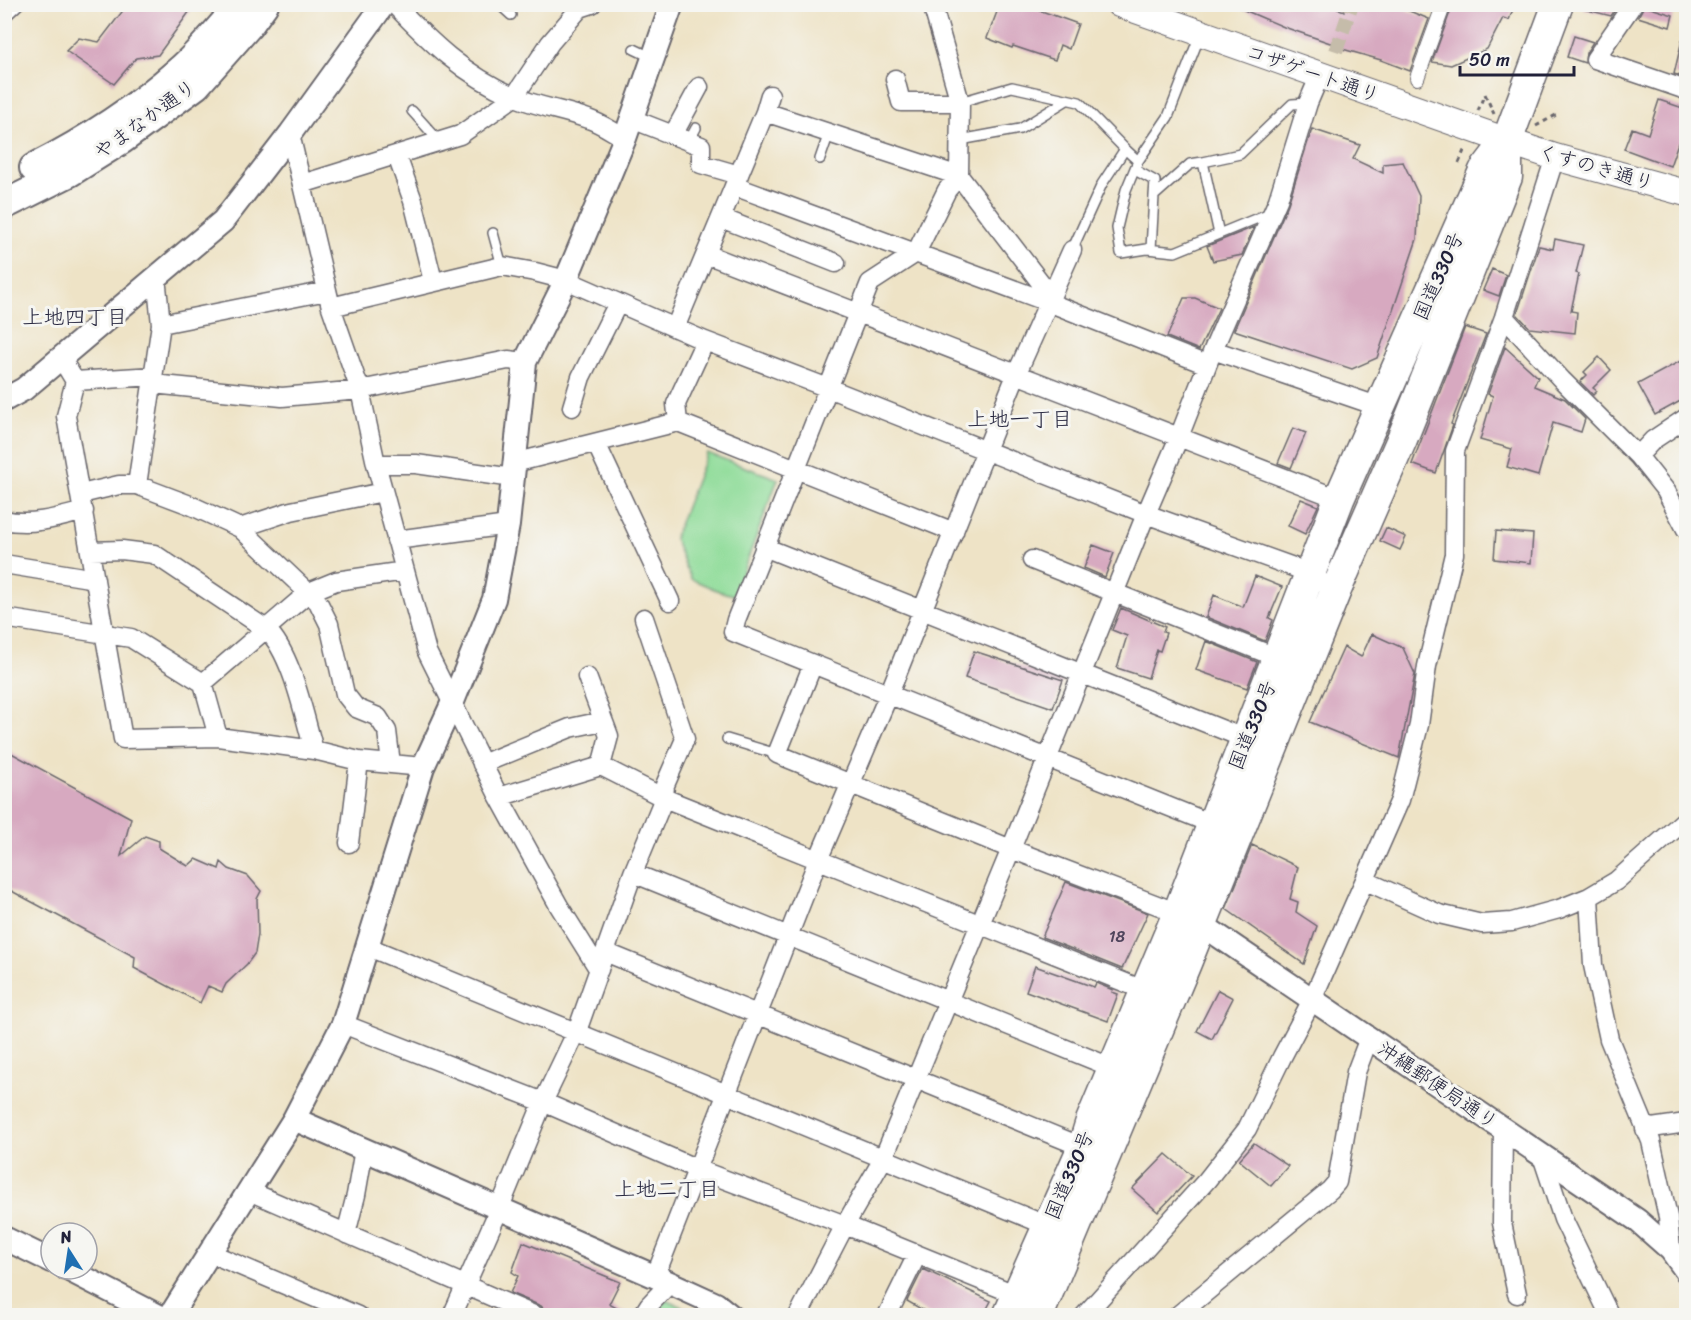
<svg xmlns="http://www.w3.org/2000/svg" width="1691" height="1320" viewBox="0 0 1691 1320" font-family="Sriracha,'Klee One',sans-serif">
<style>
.green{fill:#8fdc99;stroke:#587f6a;stroke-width:1.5}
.building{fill:#d7a9c0}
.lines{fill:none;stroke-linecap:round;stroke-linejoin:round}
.pedestrian-tunnel{stroke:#c5bcaa;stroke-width:14;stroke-dasharray:14 7;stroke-linecap:butt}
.service-casing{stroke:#69666c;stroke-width:12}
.pedestrian-casing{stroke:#69666c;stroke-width:16}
.minor-casing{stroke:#69666c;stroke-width:21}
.tertiary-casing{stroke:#69666c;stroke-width:26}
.secondary-casing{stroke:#69666c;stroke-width:28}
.primary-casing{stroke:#69666c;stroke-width:32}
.trunk-casing{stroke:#69666c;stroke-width:33}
.path{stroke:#69666c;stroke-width:3;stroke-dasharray:4.5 4.5;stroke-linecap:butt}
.service{stroke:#fff;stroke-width:9}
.pedestrian{stroke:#fff;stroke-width:14}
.minor{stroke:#fff;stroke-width:18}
.tertiary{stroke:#fff;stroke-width:22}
.secondary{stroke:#fff;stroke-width:26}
.primary{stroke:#fff;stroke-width:28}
.trunk{stroke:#fff;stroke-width:30}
.labels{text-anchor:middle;stroke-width:6;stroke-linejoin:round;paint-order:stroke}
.number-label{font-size:16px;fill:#4f445c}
.street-label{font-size:20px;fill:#22223b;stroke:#f6f6f2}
.neighbourhood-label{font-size:21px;fill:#22223b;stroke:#f6f6f2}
</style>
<rect width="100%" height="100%" fill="#f6f6f2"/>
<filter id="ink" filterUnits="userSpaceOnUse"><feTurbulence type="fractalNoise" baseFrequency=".0167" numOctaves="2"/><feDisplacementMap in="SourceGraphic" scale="12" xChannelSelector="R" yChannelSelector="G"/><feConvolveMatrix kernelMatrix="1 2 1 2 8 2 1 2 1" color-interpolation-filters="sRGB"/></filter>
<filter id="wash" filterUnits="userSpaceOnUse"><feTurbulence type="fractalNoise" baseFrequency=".008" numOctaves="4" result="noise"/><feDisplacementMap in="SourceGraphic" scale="24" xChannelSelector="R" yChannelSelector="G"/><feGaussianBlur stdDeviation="1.35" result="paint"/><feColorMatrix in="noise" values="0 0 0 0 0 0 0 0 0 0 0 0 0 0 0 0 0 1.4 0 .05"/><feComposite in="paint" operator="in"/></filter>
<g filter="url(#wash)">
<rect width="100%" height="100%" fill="#eee3c6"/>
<path class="green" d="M707 453 778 479 734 595 721 592 691 579 674 538Z
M666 1300 700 1315 653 1316Z"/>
<g id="blocks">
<path class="building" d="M128 4H195L158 55 136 58 114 84 66 51 79 38 99 42Z
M1000 4H1022L1078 24 1069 49 1060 45 1055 60 1013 46 1012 48 987 38Z
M1230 4H1327L1344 11 1346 4H1392L1429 19 1410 71 1381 60 1332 46 1333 44 1284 27Z
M1453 4H1515L1509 20 1503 18 1487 49 1451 65 1432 62Z
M1583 4H1619L1611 16 1583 9Z
M1644 6 1673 15 1670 27 1638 17Z
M1574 36 1593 42 1586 53 1585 63 1567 57Z
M1682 40 1686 41V78L1674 74Z
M1659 100 1686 109V146L1678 143 1670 166 1624 149 1632 128 1648 134Z
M1312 129 1360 145 1353 159 1383 173V164L1403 162 1419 196 1417 239 1377 358 1352 369 1234 330 1288 204Z
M1254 227 1242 255 1213 261 1207 246Z
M1555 239 1583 245 1576 273 1579 274 1571 311 1577 312 1575 333 1530 328 1517 314 1539 246 1553 249Z
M1492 269 1506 275 1499 296 1483 290Z
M1184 298H1195L1219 308 1199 350 1167 337Z
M1465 327 1486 334 1451 424 1453 425 1436 473 1412 464Z
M1505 347 1538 377 1534 386 1565 399 1585 419 1581 432 1553 423 1538 476 1507 467 1512 449 1480 440 1493 396 1488 394Z
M1599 357 1611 370 1593 388 1597 391 1593 395 1580 382 1587 375 1584 372Z
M1686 358V398L1655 415 1638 384Z
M1293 428 1306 433 1291 468 1278 463Z
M1301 499 1318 506 1305 534 1288 526Z
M1386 528 1406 537 1400 550 1380 541Z
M1496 531 1533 534 1531 563 1494 559Z
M1093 545 1114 553 1105 577 1084 568Z
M1255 576 1282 587 1269 618 1273 620 1265 641 1206 617 1214 595 1243 607Z
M1121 608 1165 627 1163 632 1166 633 1160 651 1157 650 1148 678 1117 668 1127 636 1112 630Z
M1372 634 1403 648 1415 674 1399 758 1310 722 1344 647 1361 657Z
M1206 641 1257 662 1247 688 1196 670Z
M974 651 1063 680 1053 708 965 678Z
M4 749 131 818 121 856 145 836 159 841V848L188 866 196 859 219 869 221 862 229 869 248 876 261 891 257 899 258 934 255 953 247 964 226 984 222 992 208 986 200 1003 134 968 135 957 4 887Z
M1252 845 1298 867 1290 899 1298 902 1296 912 1317 926 1304 964 1226 909Z
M1066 882 1148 913 1122 969 1042 937Z
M1035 966 1094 987 1096 983 1113 990 1112 992 1118 994 1108 1021 1026 991Z
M1218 990 1233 998 1212 1039 1197 1031Z
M1254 1143 1288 1166 1271 1186 1239 1160Z
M1166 1154 1192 1176 1158 1212 1132 1189Z
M523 1242 620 1282 609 1304 631 1316H547L545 1310 541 1306 510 1293 518 1276 512 1272Z
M923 1269 991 1301 983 1316H933L907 1301Z"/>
</g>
</g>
<g filter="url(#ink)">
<use href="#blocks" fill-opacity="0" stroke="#69666c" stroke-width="1.5"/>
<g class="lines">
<path class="pedestrian-tunnel" d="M1336 51 1352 4"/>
<g class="service-casing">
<path id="service" d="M499 4 511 15
M4 18 19 4
M634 49 653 58
M960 102 1012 87 1079 102 1125 149 1102 184 1072 250
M412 111 440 142
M960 140 1020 129 1067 100
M689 141 696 128
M1125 149 1138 161 1126 190 1117 228 1121 253 1147 249 1175 252 1270 213
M820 159 829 133
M1138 161 1168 117 1200 35
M1203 162 1240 154 1292 104 1308 103
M1135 170 1155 181 1154 196
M493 233 502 266
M1151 249 1154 196 1190 164 1203 162 1219 234
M727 739 777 754"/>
</g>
<g class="pedestrian-casing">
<path id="pedestrian" d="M1417 78 1444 4"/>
</g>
<g class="minor-casing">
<path id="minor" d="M394 4C431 43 463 74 513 96 537 107 564 110 588 119 601 123 613 132 625 138
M932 4 960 102 959 176 947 190 916 253 870 283 736 620 733 632 1212 824
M1633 4 1595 59 1686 90
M895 79 901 102H960
M765 112 959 176 1044 287 1048 302
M632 119 701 146V164L739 175
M290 134 331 307 360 390 376 464 427 652 499 797 559 906 599 970
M673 135 699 87
M397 156 413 201 433 281
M302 184 460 135 514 97 550 43 580 8 592 4
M734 186 1048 302 1207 365
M721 218 836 263
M706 254 1339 499
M331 307 502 266 535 272 566 280 705 341 828 388 1146 514 1296 568 1336 590
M1504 317 1562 380 1638 456 1666 491 1686 529
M161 324 327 291
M675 328 765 112 770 95
M1213 350 1380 407
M61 358 75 381 66 416 123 739 218 737 314 750 359 761 423 767
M75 381 154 376
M153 384 282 397 360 390 508 360 525 362
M572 407 581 377 618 303
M678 422 676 404 705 341
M596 443 670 601
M1638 456 1653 440 1686 418
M514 463 678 422 954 532
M376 464H416L513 478
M137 485 190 505 240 528 318 602 329 624 345 694 356 708 378 717 387 731 391 764
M81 494 119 485H137L161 324 156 277
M4 520C31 526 58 518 84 511
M240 528 291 511 383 492
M396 540 508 525
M764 547 1246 739
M90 551 122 550 154 554 266 629C292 653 304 716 314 750
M1032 560 1278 658
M4 564 95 579
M4 618 131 638 203 683 218 737
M813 664 777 754 1011 849 1178 913
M587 677 609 736 601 766
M203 683 309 592 336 581 405 571
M482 764 570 728 603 721
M499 797 601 766 664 798 1146 991
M349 843 359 761
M633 873 1113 1068
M1366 881 1439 914 1482 924 1512 922 1559 909 1589 897 1616 881 1686 819
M1589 897 1593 965 1609 1039 1651 1141 1668 1217 1671 1250
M366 946 1048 1226
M605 952 1092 1151
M343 1024 543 1102 697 1169 845 1225 1017 1295
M1645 1129 1686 1123
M1503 1130 1502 1223 1517 1294
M1542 1156 1563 1219 1610 1316
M249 1191 536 1316
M346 1234 356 1195 364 1149
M210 1253 358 1316
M655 1277 818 860 889 694 1016 375 1072 250
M452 1316 500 1207 543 1102 577 1031 633 873 664 798 665 785 685 739 644 618
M642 1316 649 1305 670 1283
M798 1316 845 1225 883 1159 1011 849 1146 514 1179 437 1213 350 1278 200 1308 103 1320 75
M887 1316 917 1255
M1084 1316 1207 1180 1247 1129 1282 1057 1312 1000 1400 800 1419 725 1427 666 1454 554 1455 451 1504 317 1555 157
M1177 1316 1330 1190 1337 1182 1356 1072 1369 1038"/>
</g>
<g class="tertiary-casing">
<path id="tertiary" d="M4 400 24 389 223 221 290 134 384 4
M1187 918 1201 924 1637 1220 1671 1250 1686 1271
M294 1119 670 1283 716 1304 731 1316
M4 1238 51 1261
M67 1269 159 1316
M170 1316 294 1119 343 1024 423 767 452 704 494 599 508 525 525 362 566 280 625 138 672 4"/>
</g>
<g class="secondary-casing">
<path id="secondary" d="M1119 4 1507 141 1555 157 1686 193"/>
</g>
<g class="primary-casing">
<path id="primary" d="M34 168C85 142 136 109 179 71 199 54 217 31 235 11
M4 205 70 172 121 140 196 85 248 26 264 4"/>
</g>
<g class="trunk-casing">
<path id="trunk" d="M1008 1316 1083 1147 1091 1121 1178 913 1339 499 1484 171 1507 141 1558 4
M1038 1316 1186 963 1336 590 1402 439 1507 177V141"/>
</g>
<path class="path" d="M1485 94 1494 114
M1478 111 1484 95
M1536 126 1556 115
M1459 163 1465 148"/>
<use href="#service" class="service"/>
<use href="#pedestrian" class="pedestrian"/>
<use href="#minor" class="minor"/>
<use href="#tertiary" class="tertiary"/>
<use href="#secondary" class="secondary"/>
<use href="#primary" class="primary"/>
<use href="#trunk" class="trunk"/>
</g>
</g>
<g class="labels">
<g class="number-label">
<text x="1117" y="942">18</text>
</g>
<g class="street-label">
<text transform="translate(1313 73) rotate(19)" y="7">コザゲート通り</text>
<text transform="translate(145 119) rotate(-36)" y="7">やまなか通り</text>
<text transform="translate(1596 167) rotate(16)" y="7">くすのき通り</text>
<text transform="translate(1438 276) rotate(-66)" y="7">国道330号</text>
<text transform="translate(1252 725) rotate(-68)" y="7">国道330号</text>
<text transform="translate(1438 1085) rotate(34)" y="7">沖縄郵便局通り</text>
<text transform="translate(1069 1175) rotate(-67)" y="7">国道330号</text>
</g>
<g class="neighbourhood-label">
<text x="75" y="324">上地四丁目</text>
<text x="1020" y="426">上地一丁目</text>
<text x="667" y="1196">上地二丁目</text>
</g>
</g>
<rect width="1691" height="1320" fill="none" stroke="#f6f6f2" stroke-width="24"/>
<g transform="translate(69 1251) rotate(348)"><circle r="28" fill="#f6f6f2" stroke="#a1a1a9" stroke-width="1.5"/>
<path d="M0-4.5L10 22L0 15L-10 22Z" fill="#1f6fb2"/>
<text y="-9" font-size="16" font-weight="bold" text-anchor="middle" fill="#22223b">N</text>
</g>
<path d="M1460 66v9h114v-9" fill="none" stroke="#22223b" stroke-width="3"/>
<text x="1469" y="66" font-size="18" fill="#22223b" stroke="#f6f6f2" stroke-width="4.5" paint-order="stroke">50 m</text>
</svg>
